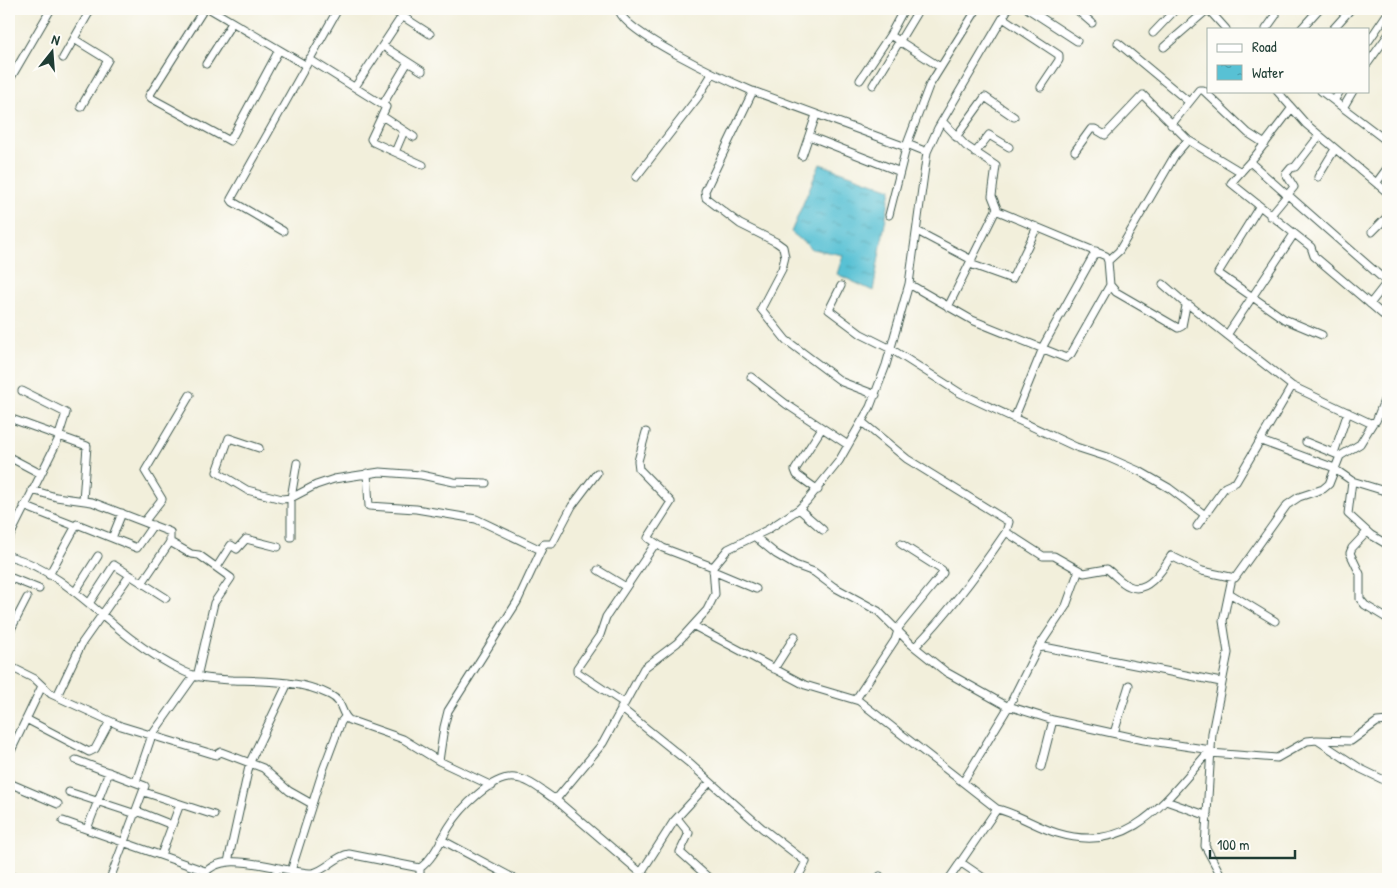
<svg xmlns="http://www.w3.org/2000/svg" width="1397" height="888" viewBox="0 0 1397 888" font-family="'Patrick Hand',sans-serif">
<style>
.water{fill:url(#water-ripples);stroke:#3c7f84}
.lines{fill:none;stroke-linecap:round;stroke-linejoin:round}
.minor-casing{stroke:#3f584d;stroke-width:9}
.minor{stroke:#fff;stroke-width:7}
</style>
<defs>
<pattern id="water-ripples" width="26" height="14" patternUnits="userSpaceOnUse" patternTransform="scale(1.25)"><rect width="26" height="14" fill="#58c1d4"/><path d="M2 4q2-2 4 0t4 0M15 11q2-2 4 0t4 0" fill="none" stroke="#489ead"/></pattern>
</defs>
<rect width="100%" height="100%" fill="#fdfcf7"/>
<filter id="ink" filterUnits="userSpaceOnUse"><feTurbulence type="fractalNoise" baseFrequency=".02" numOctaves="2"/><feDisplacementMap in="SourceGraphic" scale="10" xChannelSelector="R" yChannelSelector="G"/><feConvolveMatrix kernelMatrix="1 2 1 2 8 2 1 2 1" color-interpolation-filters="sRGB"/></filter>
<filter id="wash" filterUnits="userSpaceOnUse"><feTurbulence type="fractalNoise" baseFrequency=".0096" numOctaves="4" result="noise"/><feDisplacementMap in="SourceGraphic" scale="20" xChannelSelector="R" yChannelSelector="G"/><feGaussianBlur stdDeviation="1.12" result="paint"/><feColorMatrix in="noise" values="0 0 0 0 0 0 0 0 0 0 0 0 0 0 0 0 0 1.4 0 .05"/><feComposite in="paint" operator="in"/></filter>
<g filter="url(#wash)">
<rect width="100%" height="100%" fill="#f2efdb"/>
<path class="water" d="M820 164 891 189 873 291 837 274 843 255 812 249 791 232Z"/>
</g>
<g filter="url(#ink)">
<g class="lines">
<g class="minor-casing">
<path id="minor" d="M210 9 305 65
M391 9 430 34
M619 9C619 31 731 82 752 91
M904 9 890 35 940 67
M1028 9 1077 41
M1076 9 1092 23
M1208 9 1226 29
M1003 18 1059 55V60L1041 87
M1266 29 1276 15 1271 9
M1301 29 1319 9
M1333 29 1351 9
M1153 33 1176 9
M74 39 108 60 81 107
M1368 42 1387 14
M1118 43 1189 102
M383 46 422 71
M1164 47 1208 9
M63 58 91 9
M309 59 386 107 371 139 373 142 423 165
M1368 63 1388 35
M206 64 232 23
M860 80 890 35
M9 81 51 9
M873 85 919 9
M355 87 402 16
M1277 91 1306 124 1388 193
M1321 91 1388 142
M149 96 204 9
M151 98 230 141 279 50
M1334 101 1340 91
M383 104 408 62
M1343 108 1353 91
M1291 109 1256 155 1231 183 1311 247 1314 256 1388 319
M382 116 414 137
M942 121 966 146 996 166 992 196 998 211 1106 256 1108 261 1110 285 1116 292 1178 328 1182 326 1186 306 1189 305 1292 386 1370 423 1376 421 1388 390
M1171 125 1199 90H1203L1248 133 1265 144
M809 136 898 171
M956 137 985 97 1014 117
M907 144 927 152
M1075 151 1091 129H1095L1105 135 1143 95 1188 140 1241 172
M395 152 404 131
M975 153 989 135 1009 147
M802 156 816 115
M1250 162 1287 195
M636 177 698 97 712 74
M1318 177 1335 149
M1377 182 1388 167
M1288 195 1387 282
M1259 207 1218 273 1284 319 1322 335
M889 215 907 144 929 86 977 9
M1270 216 1294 187 1286 174 1291 168 1295 167 1319 136
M283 231 233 202 231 199 338 9
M917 231 972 260
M1372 232 1388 216
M1108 261 1119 251 1175 155 1188 140
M970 264 1012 279 1037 227
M909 284 972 320 1066 358 1071 354 1110 285
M1163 284 1187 305
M841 286 829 310 861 334 891 349 960 393 1076 447 1107 457 1141 472 1169 488 1205 515
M1370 304 1388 281
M948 307 996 210
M1227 335 1294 234
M1042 348 1096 251
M751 377 786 404 848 445
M22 391 66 413 59 435
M876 395 842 382 786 340 761 309 782 269 785 257 783 247 776 242 740 224 706 198 705 191 753 91 906 147
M9 418 87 446 83 500
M1014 419 1043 348
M862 422 907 459 1009 522 1006 532C978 573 950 611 915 647
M646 432 638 461 639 469 671 502 648 538 663 548 713 567
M1261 441 1332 467 1352 481 1388 492
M1306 442 1338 455
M259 448 229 438 217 472 247 490 282 499 291 498 316 485 334 479 380 472 421 475 454 482 486 483
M1334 453 1348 412
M9 457 41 474
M367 473 369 506 416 509 476 519 541 550
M1352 481 1348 514 1371 535 1388 545
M32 490 56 497 92 502 170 532V542L191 554 199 555 231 578 214 603 197 677
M818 490 797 475 795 470 822 428
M24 506 75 526
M799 509 823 530
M144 522 162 499 145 471 190 395
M1197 526 1225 487 1236 482 1292 386
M1006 532 1043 556H1054L1084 573 1107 569C1114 574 1121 583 1129 586 1147 595 1164 568 1171 556L1202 571 1235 578 1287 505 1299 497 1323 489 1329 484 1340 456 1360 444 1373 423
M1367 532 1352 548 1350 553 1360 574V599L1365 605 1388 619
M754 536 776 554 795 565 814 572 834 587 878 611 911 644 946 672 1005 705 1053 720 1144 740 1211 750
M291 537V498L297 463
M9 538 60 436
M112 538 122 513
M9 556C57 569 93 609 130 638 147 651 166 663 185 672 200 679 216 679 233 680 264 681 301 680 330 695 344 702 340 713 349 720L403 739 439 761 492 786
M217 567 231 545 237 549 246 539 278 547
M598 570 626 587
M713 571 756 589
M49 575 77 524 137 548 153 525
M9 577 39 589
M142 583 170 542
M75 592 98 556
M1229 593 1275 621
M90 602 114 565 166 598
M694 626 805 685 859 701 997 809
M9 633 27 598
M1038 648 1066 606 1079 570
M9 666 35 679 51 694 121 726 216 755 221 752 263 768 289 791 312 804
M774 669 795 636
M57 696 82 643 130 575
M856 699 895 640 899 627 943 573 942 570 901 544
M624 703 577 672V668L600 635 606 617 655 544
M621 708 688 762 762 828 806 862 797 879
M26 719 89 752 95 749 110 721
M1114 733 1129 685
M1317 740 1351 741 1377 722 1388 721
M9 755 42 686
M76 760 145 786 110 879
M439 761 444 727 448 711 517 602 544 544H552L572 506 597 473
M1041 767 1053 720
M136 782 152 735 194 676
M963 782 1009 706 1038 648 1044 647 1221 682
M9 783 58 804
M69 792 136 814
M144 792 214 815
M555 799 648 879
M1166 801 1208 816
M137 811 172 825
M677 818 689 833 680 852 710 879
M63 821 205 871
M87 829 109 772
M442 840 515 879
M161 855 180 804
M228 862 250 762 288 683
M960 862 985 879
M291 871 323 770 341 722 345 717
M9 877 48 879
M201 879C218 844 281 873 312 873 326 871 335 856 349 854L420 868C433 859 441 840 449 827 460 809 492 775 515 778 529 779 542 791 553 798L558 797 603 743 644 668 677 643 707 610 715 594 713 567 728 549 767 530 799 509 807 501 839 461 870 407 886 365 909 284 927 152 938 128 1008 9
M273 879 277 868
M420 879V868
M637 879 674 821 710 782
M878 879 880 876
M949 879 997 809C1016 813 1037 827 1057 833 1129 855 1163 804 1205 756L1210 753 1277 758 1307 741 1317 740 1361 769 1388 782
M1223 879 1205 846 1212 733 1228 653 1223 621 1232 578"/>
</g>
<use href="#minor" class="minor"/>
</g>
</g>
<rect width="1397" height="888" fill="none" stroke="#fdfcf7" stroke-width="30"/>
<rect x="1207" y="28" width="162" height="65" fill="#fdfcf7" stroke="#a4b0a9"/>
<rect x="1217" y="44" width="25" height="8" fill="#ffffff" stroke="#a4b0a9"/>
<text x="1252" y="52" font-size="15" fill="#1f3d34">Road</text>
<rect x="1217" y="65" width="25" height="15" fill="url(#water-ripples)" stroke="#a4b0a9"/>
<text x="1252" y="78" font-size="15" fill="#1f3d34">Water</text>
<g transform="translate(52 52) rotate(17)" stroke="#fdfcf7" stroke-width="4" paint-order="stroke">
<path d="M0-4L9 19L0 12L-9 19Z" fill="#1f3d34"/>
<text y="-8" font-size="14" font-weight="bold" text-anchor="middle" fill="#1f3d34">N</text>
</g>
<path d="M1210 850v8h85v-8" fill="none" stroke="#1f3d34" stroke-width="2.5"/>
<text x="1217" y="850" font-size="15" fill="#1f3d34" stroke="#fdfcf7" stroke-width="4" paint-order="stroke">100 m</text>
</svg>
